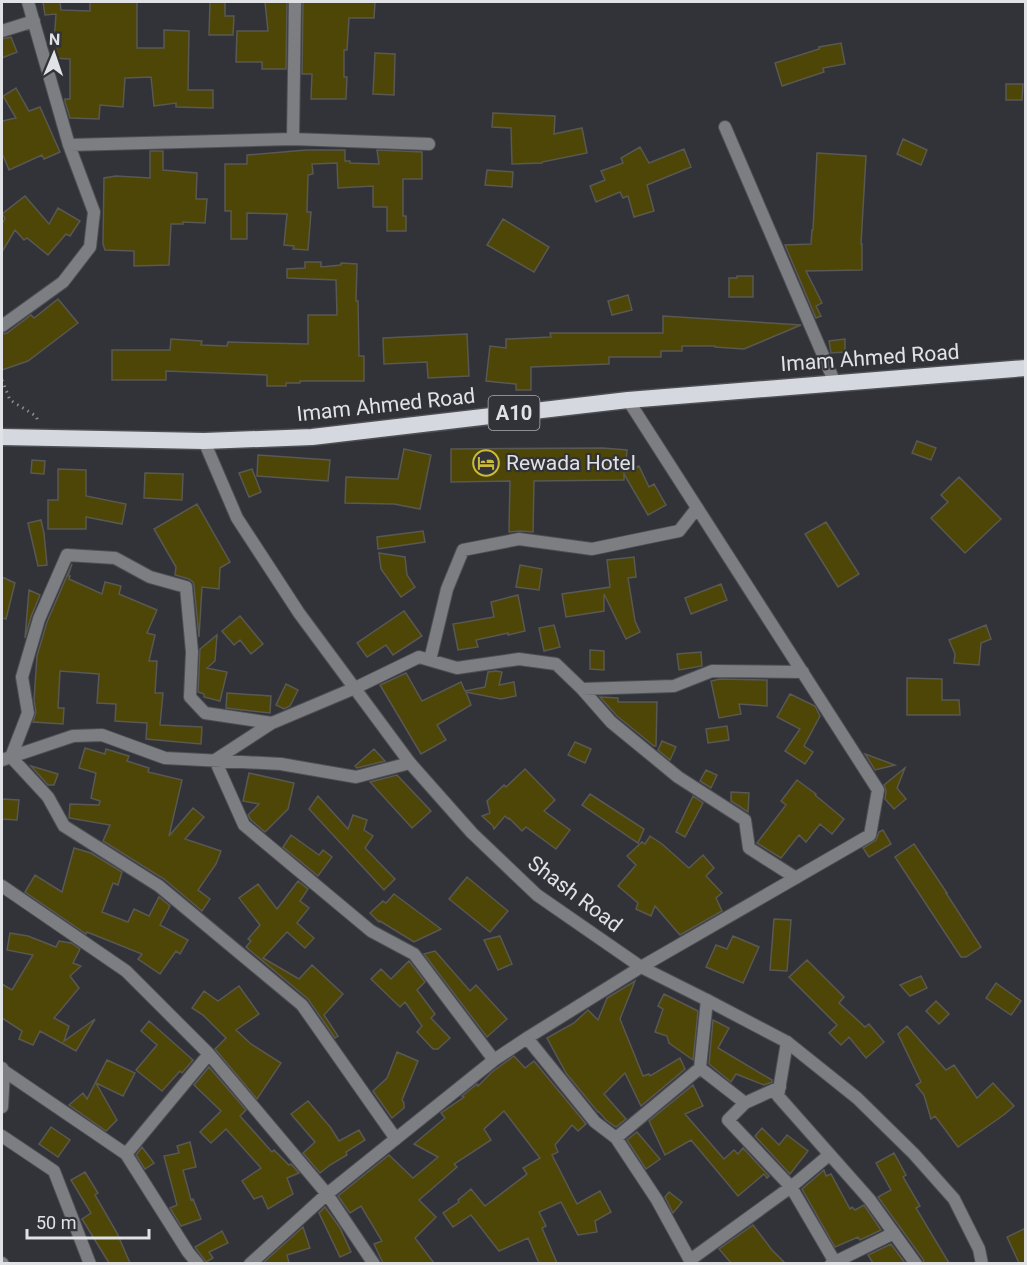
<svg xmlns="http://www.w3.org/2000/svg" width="1027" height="1265" viewBox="0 0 1027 1265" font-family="Roboto,sans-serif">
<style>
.building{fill:#4e4606;stroke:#595852;stroke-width:1.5}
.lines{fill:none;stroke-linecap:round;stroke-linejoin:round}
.minor-casing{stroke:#4d4f55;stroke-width:14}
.tertiary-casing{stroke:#4d4f55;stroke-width:14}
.trunk-casing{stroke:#4d4f55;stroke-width:19}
.path{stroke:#898b90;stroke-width:3;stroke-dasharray:1.5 4.5;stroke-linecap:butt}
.minor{stroke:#7d7e81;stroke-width:12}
.tertiary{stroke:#7d7e81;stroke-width:12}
.trunk{stroke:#d6d8df;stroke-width:16}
.labels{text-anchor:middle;stroke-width:4.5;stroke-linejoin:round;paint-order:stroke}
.shield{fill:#313339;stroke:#acaeb1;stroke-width:1.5}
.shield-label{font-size:20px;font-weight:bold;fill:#e0e2e5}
.street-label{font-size:21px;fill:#e0e2e5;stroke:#313339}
.poi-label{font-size:21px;fill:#e0e2e5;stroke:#313339;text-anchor:start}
</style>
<rect width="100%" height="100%" fill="#313339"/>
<path class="building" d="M43 2H60L61 10 90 11V2H137V48H164V30L189 31 188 90H213V108L176 107V103L154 106 151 77 125 78 123 107 100 105 99 119 70 118 65 102V99H70V59L53 58 56 14 45 15Z
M210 2H225V16H234L233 35H209Z
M265 2H287L286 69H262V62H236L237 31H268Z
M303 2H375L374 18H349L347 50H344V77H347L346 99H311L312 74H302Z
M11 37 17 52 2 58V39Z
M841 43 845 64 823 68 824 72 782 86 775 63 819 49V47Z
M375 53 395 54 394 95 373 94Z
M1006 84H1023L1022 100H1006Z
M16 88 29 111 40 107 60 152 44 159 42 155 9 170 2 153V121L16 118 3 96Z
M493 113 555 116 554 134 582 128 587 153 542 162V163L512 164 511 128 492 127Z
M903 139 927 150 921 165 897 154Z
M640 147 649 163 684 149 691 167 647 185 654 211 634 217 628 196 623 198 620 192 596 202 590 186 605 180 601 171 623 163 621 158Z
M306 150H345V161H350V163L379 164 377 150 422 152V179H403V216H406V231H387V207H373V186L338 188 337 163 312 164 313 174 308 175 307 212H311L308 250 293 249 294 246 284 245 287 214 247 213V239H231V211H225V164H247V155Z
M150 151H163V170L197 173 196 199H207L205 223 183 222V224H171L169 265 134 266V251L105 250 103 244 104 178 116 176 150 178Z
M817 153 866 156 861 244H862V270L806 271 822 303 816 306 821 316 816 318 785 245 811 244 812 230H813Z
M487 170 513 172 512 187 485 185Z
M25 196 49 224 58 208 80 221 70 236 66 234 48 255 27 238 24 240 15 230 2 252V224L5 218 2 214Z
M503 219 549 247 534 272 487 245Z
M305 262H321V267L341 265V263L357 264 356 301H358L359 356H364V381H300V383H286V386H267V375L166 371V380H112V350H170L171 339 202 341 201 345 227 346 228 342 308 344V315H337L336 280 287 278V269L305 268Z
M737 276H753V297H729V278H737Z
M628 295 632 310 612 315 608 301Z
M58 299 78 323 28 361 2 370V334L7 333 31 315 34 318Z
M663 316 801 325 744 349 715 347V346H682V351H661V357H609V364L531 367V390H516V384L486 381 490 346 506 348V339L551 337 550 333H663Z
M467 334 469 376 428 378 427 362 384 364 383 338Z
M845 339V352L831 353 829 341Z
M917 441 936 448 931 460 912 453Z
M603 448 627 450 625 472 639 466 649 487 654 484 666 505 648 515 624 474V480L534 481 533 532 520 531 509 532 510 481 451 482V449Z
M404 449 431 455 420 509 394 504 345 503 346 477 398 479Z
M258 455 330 460 328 481 257 476Z
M32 460 45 461 44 474 31 473Z
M58 469 86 470V496L126 504 122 524 86 517V529H48V500H58Z
M252 469 261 492 249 497 239 473Z
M145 473 183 474 182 500 144 498Z
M959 477 1001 519 965 553 931 518 948 502 941 495Z
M197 504 230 562 220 568 219 589 202 587 199 637 194 586 193 582 189 579 175 575 176 567 154 529Z
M41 520 44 533 47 565 38 566 28 523Z
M826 522 859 574 838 587 805 534Z
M423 531 425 542 378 549 377 537Z
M379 553 405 557 407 575 415 587 401 597 381 569Z
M634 557 636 577 628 578 635 621 640 632 626 639 604 594V611L566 617 562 594 610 587 607 560Z
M72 564 68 576H70L69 579 102 594 105 582 121 586 119 594 157 610 147 633 155 635 149 661H157L155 693H163L160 725 202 727 201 744 146 739 147 723 115 721 116 704 97 703 99 674 60 671 58 708H64L63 724 33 722 36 712 34 700 37 656 47 622Z
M520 565 542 569 539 590 516 587Z
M2 577 15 583 6 619 2 618Z
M721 584 727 600 691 614 685 598Z
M29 590 40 595 31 617 25 638Z
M518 595 525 631 508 635V633L476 640 478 647 458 650 453 624 494 617 491 602Z
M404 611 422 636 393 655 386 645 367 657 357 643Z
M240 616 263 644 251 654 240 640 234 645 222 631Z
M554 625 560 647 544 651 539 628Z
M986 625 991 639 981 643 979 665 954 663 955 654 949 640Z
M217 635 215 661 207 668 227 672 220 701 204 697V694L198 692 200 649Z
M590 650 604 651V670L590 669Z
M701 652 702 666 679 670 677 654Z
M496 671 502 672 499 685 514 682 516 696 501 699 466 692 471 705 437 725 446 740 421 754 380 685 406 673 422 701 461 682 465 691 485 687 488 672Z
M907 678 942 679V700H959L960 715H907Z
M720 679 767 680V706L739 704 741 714 719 718 711 681Z
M286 684 298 690 290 706 284 709 276 705Z
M227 693 271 696 270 713 226 708Z
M790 694 815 706 820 716 804 746 813 752 805 764 785 751 800 729 777 717Z
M600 697 618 698V702H657L656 746H654L617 716Z
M727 726 729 740 708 743 706 729Z
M662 741 676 747 670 760 658 750Z
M575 742 591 749 585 763 568 755Z
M85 748 105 754 106 749 129 756 127 761 149 768 148 772 182 780 169 836 193 808 204 817 185 839 221 851 216 864 198 890 210 899 202 911 164 879 103 841 110 825 69 818 70 804 99 805 100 801 91 798 96 773 79 768Z
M374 749 385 761 357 768 355 766Z
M865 754 895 765 875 770Z
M31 766 58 774 54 785H48Z
M905 768 897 788 906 799 894 809 885 799 886 791 884 785Z
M525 769 555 800 544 811 570 830 556 849 526 827 522 831 509 818 508 819 505 816 494 829 493 826 482 816 490 813 487 801 504 785 506 787Z
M706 770 717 775 711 788 700 781Z
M249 773 294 783 288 809 265 832 251 820 248 815 259 804 243 801Z
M397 775 431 811 412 828 370 782Z
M797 780 816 794 815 795 844 819 832 834 820 824 806 842 799 835 781 858 757 843 786 805 781 801Z
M731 792 749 793 748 812 731 801Z
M590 794 644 829 638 843 582 805Z
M318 796 348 829 353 815 367 820 364 830 373 836 365 848 395 879 384 890 309 809Z
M693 796 703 803 685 837 676 832Z
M2 799 19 800 17 820 2 819Z
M883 830 891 844 869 857 863 848 876 840 879 832Z
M291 835 319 855 323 850 332 857 318 876 283 847Z
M650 836 662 844 689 868 703 855 714 868 706 876 722 893 716 898 722 911 680 935 655 906 651 916 636 909 638 903 618 886 636 865 627 856 642 842 645 844Z
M914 844 947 893H946L981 947 966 957H961L895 857Z
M74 848 91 853 122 872 118 885 113 883 102 912 128 922 134 909 149 916 159 897 170 906 160 925 188 940 180 954 176 951 160 974 138 959 142 954 87 932 86 934 25 892 35 875 62 892Z
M467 877 508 911 490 932 449 899Z
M298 881 308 889 300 901 309 908 297 923 314 938 305 948 287 932 263 958 299 979 312 965 343 994 324 1015 338 1036 335 1038 308 999 246 947 251 941 248 939 260 925 239 898 258 884 277 909Z
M394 894 441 929 414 942 380 921 379 922 370 913 383 901 386 903Z
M774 919 791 920 787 971 770 970Z
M10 933 28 936 56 947 59 941 71 943 80 949 73 963 81 966 70 976 79 988 54 1018 69 1026 64 1041 95 1019 76 1051 40 1031 33 1045 19 1039 22 1031 2 1018V984L12 990 33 955 7 950Z
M500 936 512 964 498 970 484 940Z
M733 936 759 947 743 983 706 967 716 945 727 949Z
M435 951 470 991 476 985 507 1019 487 1037 424 954Z
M807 960 844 997 839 1003 865 1027 869 1024 884 1042 866 1058 849 1037 841 1045 829 1033 837 1025 789 977Z
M409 961 425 982 417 990 435 1014 431 1018 450 1038 438 1049H433L417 1032 422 1026 405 1002 400 1007 371 979 381 969 391 979Z
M921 976 927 988 910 996 900 985Z
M635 981 620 1019 643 1076 649 1074 650 1076 680 1058 685 1069 641 1106 625 1073 604 1094 626 1119 616 1127 606 1120 599 1112H598L566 1073 547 1038 574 1023 588 1010 598 1020 607 998Z
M996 983 1021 1001 1011 1015 986 998Z
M239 986 259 1014 236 1030 251 1044 281 1063 257 1099 215 1049 226 1038 203 1015 192 1008 204 991 218 1001Z
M664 994 698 1011 693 1060 669 1043 667 1036 655 1032 663 1009 658 1006Z
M936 1001 949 1014 939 1024 926 1011Z
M713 1020 729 1028 718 1048 772 1080V1082L764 1085 736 1074 731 1082 709 1064Z
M149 1021 193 1060 182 1073 180 1071 162 1091 136 1070 157 1045 141 1031Z
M907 1026 946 1070 954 1065 977 1098 993 1083 1014 1106 1005 1114 958 1147 935 1116 931 1119 924 1095 916 1085 921 1082 898 1034Z
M397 1052 418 1061 402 1100 404 1103V1108L392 1118 373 1091 387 1078Z
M514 1056 525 1068 534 1061 586 1124 578 1131 572 1125 555 1145 558 1152 552 1155 577 1204 600 1191 611 1212 595 1221 597 1232 578 1235 561 1202 539 1212 546 1226 542 1228 557 1263H539L528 1238 499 1251 471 1215 453 1227 443 1213 459 1202 458 1200 471 1189 485 1206 527 1174 523 1168 540 1158 504 1111 484 1129 491 1140 454 1164 457 1167 419 1200 436 1217 415 1238 434 1263H383L374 1244 382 1241 361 1206 350 1213 338 1196 389 1155 413 1178 438 1157 414 1144 445 1118 441 1113 464 1097 462 1096 477 1084 478 1086 492 1072Z
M107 1060 135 1073 123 1096 96 1083 117 1120 106 1131 69 1105 83 1093 87 1099Z
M209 1067 246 1110 240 1116 272 1152 274 1150 289 1165 291 1164 299 1173 287 1178 293 1194 268 1209 262 1196 254 1199 242 1181 261 1168 226 1129 211 1143 200 1132 221 1111 194 1085Z
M693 1085 703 1106 685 1114 724 1159 734 1150 738 1154 743 1148 769 1176 767 1178 764 1174 738 1196 691 1140 665 1155 649 1121Z
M308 1101 331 1128 339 1141 359 1130 365 1140 346 1152 347 1155 330 1165 320 1173 303 1153 315 1142 291 1114Z
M51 1127 70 1140 58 1157 39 1144Z
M762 1128 779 1145 787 1135 808 1151 790 1174 755 1136Z
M637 1132 660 1159 646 1169 627 1140Z
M190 1142 196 1167 183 1170 191 1200 193 1199 201 1219 181 1226 170 1208 177 1205 164 1156 179 1153 177 1146Z
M142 1147 154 1163 145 1169 136 1155Z
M894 1153 906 1175 903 1177 920 1206 916 1208 949 1263H924L923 1259 878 1197 891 1190 876 1163Z
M824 1170 826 1176 831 1174 850 1209 852 1207 855 1210 864 1205 881 1230 860 1240 858 1237 835 1247 802 1189Z
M85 1172 98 1193 95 1195 117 1233 130 1263H109L82 1219 91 1213 71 1180Z
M669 1192 682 1202 673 1213 665 1197Z
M325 1207 340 1228 351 1252 340 1257 319 1213Z
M753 1225 772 1250 785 1263H731L719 1249Z
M303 1227 310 1248 287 1255 289 1263H263Z
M1026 1228V1263H1019L1007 1237Z
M222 1231 228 1243 209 1252 213 1258 206 1262 195 1247Z
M891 1244 905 1263H873L868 1255Z"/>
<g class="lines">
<g class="minor-casing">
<path id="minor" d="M2 31 34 21
M725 127 835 383
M293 139 295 2
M69 145 293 139 429 144
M2 326 63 282 90 247 94 212 69 145 28 2
M430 660 447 589 463 550 519 539 592 549 679 531 697 508
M582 689 611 722 678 777 745 820 749 848 796 878
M272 723 215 760 244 825 371 931 414 954 494 1060
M2 760 73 736 102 735 165 758 281 764 356 777 410 763
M2 886 126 971 209 1054 327 1194 374 1264
M707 1000 700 1068 745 1103
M527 1038 595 1122 616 1138 657 1200 692 1264
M787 1042 778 1096 870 1200 916 1264
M2 1068 4 1071 2 1107
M4 1071 126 1154 188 1252 198 1264
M780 1087 745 1103 728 1120 791 1187 836 1264
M2 1136 54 1171 90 1264
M616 1138 700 1068
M396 1139 302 1005 159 886 64 826 48 797 11 757 28 713 22 677 39 619 67 555 115 558 150 577 186 587 192 652 190 697 205 713 272 723 355 688 419 657 457 668 519 659 556 664 582 689 674 686 712 671 803 672
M126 1154 209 1054
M690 1260 791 1187 829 1155
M2 1263 3 1264
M250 1264 327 1194 494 1060 527 1038 641 967 870 835 878 790 628 400
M831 1264 894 1233"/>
</g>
<g class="tertiary-casing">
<path id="tertiary" d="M204 441 237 518 299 613 410 763 472 833 537 895 641 967 707 1000 787 1042 857 1098 914 1154 954 1199 979 1249 982 1264"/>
</g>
<g class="trunk-casing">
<path id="trunk" d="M2 437 204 441 312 437 628 400 1026 368"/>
</g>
<path class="path" d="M2 380 10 400 36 416 38 421"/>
<use href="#minor" class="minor"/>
<use href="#tertiary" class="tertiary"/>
<use href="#trunk" class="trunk"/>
</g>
<defs>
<g id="hotel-ring" transform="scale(1.35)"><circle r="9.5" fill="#313339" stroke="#cbba39" stroke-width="1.5"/><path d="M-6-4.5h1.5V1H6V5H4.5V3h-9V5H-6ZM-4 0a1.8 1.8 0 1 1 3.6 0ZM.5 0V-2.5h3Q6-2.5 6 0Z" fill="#cbba39"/></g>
</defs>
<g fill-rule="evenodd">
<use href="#hotel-ring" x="486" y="463"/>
</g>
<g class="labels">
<rect class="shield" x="488.5" y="396" width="51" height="34" rx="4.5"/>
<g class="shield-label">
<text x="514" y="420">A10</text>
</g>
<g class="street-label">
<text transform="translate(870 358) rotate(-4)" y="7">Imam Ahmed Road</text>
<text transform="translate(386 405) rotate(-6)" y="7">Imam Ahmed Road</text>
<text transform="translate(575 894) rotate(37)" y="7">Shash Road</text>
</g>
<g class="poi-label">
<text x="506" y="470">Rewada Hotel</text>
</g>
</g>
<rect width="1027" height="1265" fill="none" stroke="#e0e2e5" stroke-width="6"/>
<g transform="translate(54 54) rotate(2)" stroke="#313339" stroke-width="4.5" paint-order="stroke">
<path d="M0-4.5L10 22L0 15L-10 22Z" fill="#e0e2e5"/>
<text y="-9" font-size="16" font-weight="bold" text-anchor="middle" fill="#e0e2e5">N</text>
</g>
<path d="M27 1229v9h122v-9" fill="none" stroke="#e0e2e5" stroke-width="3"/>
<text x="36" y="1229" font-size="18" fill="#e0e2e5" stroke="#313339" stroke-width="4.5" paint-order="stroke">50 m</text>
</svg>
